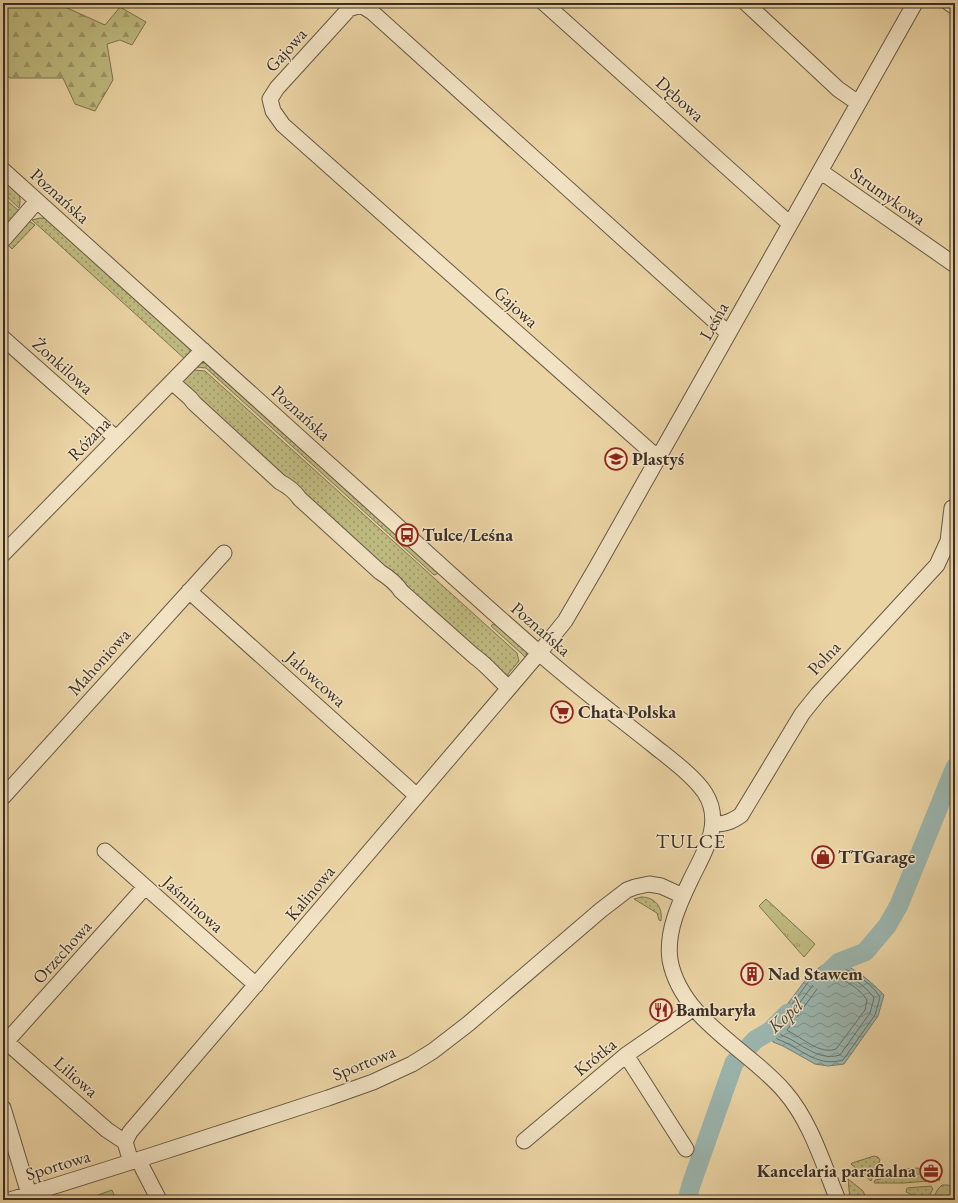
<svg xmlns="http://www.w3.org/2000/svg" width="958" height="1203" viewBox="0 0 958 1203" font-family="'EB Garamond',serif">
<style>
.grass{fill:url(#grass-dots);stroke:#7c7454}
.forest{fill:url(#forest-firs);stroke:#7c7454}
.park{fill:url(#park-tufts);stroke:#7c7454}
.pitch{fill:#bfbb80;stroke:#7c7454}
.water{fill:url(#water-waves);stroke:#748079}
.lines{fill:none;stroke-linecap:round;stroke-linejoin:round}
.shore{stroke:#6a726b;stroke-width:1}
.river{stroke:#9bb6af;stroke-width:19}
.minor-casing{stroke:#665846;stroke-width:17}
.minor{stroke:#f2e3c4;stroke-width:15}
.labels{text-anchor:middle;stroke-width:3;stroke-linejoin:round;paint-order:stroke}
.street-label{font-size:18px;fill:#3a2e27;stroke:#f2e3c4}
.poi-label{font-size:18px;font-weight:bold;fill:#3a2e27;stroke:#f2e3c4;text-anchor:start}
.water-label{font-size:19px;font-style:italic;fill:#4d4942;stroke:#f2e3c4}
.quarter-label{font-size:20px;letter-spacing:1px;fill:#3a2e27;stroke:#f2e3c4}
</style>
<defs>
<pattern id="grass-dots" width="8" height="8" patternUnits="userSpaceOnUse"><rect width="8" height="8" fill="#bfbb80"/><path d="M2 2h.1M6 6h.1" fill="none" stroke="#9c9869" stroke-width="1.8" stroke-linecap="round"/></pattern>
<pattern id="forest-firs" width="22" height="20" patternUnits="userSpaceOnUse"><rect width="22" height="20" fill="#bfbb80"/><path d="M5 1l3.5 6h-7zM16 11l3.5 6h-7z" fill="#9c9869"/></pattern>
<pattern id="park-tufts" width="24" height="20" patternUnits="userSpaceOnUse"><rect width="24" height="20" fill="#bfbb80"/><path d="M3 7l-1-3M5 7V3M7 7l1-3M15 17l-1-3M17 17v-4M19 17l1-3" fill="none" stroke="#9c9869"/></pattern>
<pattern id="water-waves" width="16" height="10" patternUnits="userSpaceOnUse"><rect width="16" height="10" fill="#9bb6af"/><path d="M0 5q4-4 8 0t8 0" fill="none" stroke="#7f948e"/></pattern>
</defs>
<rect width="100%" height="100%" fill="#ebd4a4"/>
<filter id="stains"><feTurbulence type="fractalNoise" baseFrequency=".005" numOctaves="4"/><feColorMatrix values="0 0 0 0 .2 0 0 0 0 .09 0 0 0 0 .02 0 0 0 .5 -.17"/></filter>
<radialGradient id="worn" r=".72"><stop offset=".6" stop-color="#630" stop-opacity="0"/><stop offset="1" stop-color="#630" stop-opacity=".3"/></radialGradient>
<path class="grass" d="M3 179C15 188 23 192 19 208L3 193Z
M3 197 19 211 10 222H3Z
M40 218 50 219 189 348 190 352 186 360 32 220Z
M29 221 35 225 12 249 7 244Z
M201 363H208L441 571 437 574 434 575 206 368 196 367Z
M194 370 205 371 517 653 519 661 508 674V682L178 384Z
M493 624 506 631 527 651V659L521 653 491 626Z
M641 897C655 897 663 907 661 921L659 920 657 913 634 899Z
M874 1156 878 1157 880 1160 871 1181 851 1164 852 1163Z
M918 1168 931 1179 936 1174 939 1177 940 1180 904 1183H874L875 1180 880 1179 897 1170Z
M848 1179 863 1191 867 1200H850Z
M931 1186 933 1189 928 1198 924 1200 906 1192 907 1188Z"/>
<path class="forest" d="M3 3H56L105 25 120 7 146 22 132 45 120 40 107 44 113 80 95 111 75 104 63 78H10L3 73Z"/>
<path class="park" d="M766 899 815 944 804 957 759 906Z
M942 1185H948L952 1187 953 1198 955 1200H932L938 1189Z"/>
<path class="pitch" d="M112 1190 116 1200H84Z"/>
<path class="water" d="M832 959C856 969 866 977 884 995L878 1016 844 1064 828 1066 815 1064 783 1046 773 1042 770 1031 771 1026 810 974Z"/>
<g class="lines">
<path class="shore" d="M832 964C849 969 870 981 880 997L875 1015 843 1060C816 1068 800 1047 777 1039L774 1031 775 1027 812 977Z
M832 970C845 971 867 987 874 998L870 1013 840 1055C817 1062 801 1042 781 1035L779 1030 816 981Z
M833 976C846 980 860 989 867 1000L865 1010 836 1049C820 1055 803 1038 788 1031L787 1030 820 985Z"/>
<path class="river" d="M821 980 839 962 865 952 887 926 899 905 955 767
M687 1200 691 1185 734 1063 755 1040 770 1031 788 1013"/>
<g class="minor-casing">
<path id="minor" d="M544 3 790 224
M746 3 838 89 858 103
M949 3 955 7
M3 170C112 269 221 367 330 465 399 527 467 590 537 651 574 684 614 714 653 745 669 758 694 776 705 793 724 823 704 852 691 879 679 904 666 932 670 960 681 1020 750 1050 785 1092 811 1122 823 1164 838 1200
M820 171 955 265
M3 240 37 201
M3 338 116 438
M172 382 190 398 194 403 280 482C288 486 295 492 300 499L380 572C388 577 396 583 401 591L474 656C487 665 497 678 509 688
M658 458 283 125 273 111 270 99 277 88 349 9 361 5 372 12 728 333
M3 554 203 350
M189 591 417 796
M3 797 224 553
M713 824C725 824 731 822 741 815L802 714 818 694 937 565 948 541 952 508
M105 851 256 985
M3 1039 107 1130 125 1142
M6 1042 145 887
M626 1055 686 1149
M3 1108 29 1194
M524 1141 626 1055 694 1008
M139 1160 143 1169 159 1200
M131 1162 125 1142 130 1132 539 653 565 621 596 568 915 3
M10 1200 156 1154 328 1098 373 1082 412 1064 433 1051 468 1024 601 910 627 890 635 887 649 884 661 886 683 896"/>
</g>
<use href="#minor" class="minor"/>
</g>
<defs>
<g id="school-ring" transform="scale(1.15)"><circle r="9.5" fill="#f2e3c4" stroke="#8f2418" stroke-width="1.5"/><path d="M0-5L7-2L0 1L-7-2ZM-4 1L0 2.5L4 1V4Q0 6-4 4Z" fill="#8f2418"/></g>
<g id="bus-ring" transform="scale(1.15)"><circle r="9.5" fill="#f2e3c4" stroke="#8f2418" stroke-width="1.5"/><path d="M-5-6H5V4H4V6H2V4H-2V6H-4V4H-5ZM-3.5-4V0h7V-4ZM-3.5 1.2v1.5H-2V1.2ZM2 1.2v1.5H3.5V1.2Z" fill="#8f2418"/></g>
<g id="supermarket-ring" transform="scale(1.15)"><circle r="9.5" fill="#f2e3c4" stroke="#8f2418" stroke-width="1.5"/><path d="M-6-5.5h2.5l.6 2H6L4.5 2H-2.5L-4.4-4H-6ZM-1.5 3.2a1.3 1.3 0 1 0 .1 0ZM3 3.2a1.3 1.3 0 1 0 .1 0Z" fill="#8f2418"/></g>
<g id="shop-ring" transform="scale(1.15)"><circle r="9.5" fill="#f2e3c4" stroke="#8f2418" stroke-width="1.5"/><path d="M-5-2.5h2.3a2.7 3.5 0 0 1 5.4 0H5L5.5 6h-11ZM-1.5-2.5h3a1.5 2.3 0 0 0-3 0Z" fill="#8f2418"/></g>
<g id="building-ring" transform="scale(1.15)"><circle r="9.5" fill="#f2e3c4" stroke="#8f2418" stroke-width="1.5"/><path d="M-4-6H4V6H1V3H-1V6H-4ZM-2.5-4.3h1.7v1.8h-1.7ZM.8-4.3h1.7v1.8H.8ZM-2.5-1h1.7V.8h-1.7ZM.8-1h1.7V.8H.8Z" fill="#8f2418"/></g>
<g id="restaurant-ring" transform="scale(1.15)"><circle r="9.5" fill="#f2e3c4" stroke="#8f2418" stroke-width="1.5"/><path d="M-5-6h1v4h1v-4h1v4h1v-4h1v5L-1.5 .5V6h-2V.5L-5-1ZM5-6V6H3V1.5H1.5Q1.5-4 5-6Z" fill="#8f2418"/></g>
<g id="office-ring" transform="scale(1.15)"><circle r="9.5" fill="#f2e3c4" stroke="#8f2418" stroke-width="1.5"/><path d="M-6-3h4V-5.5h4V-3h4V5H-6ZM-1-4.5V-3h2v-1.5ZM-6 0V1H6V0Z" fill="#8f2418"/></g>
</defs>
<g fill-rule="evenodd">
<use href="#school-ring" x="616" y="459"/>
<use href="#bus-ring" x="407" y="535"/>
<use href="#supermarket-ring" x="562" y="712"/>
<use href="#shop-ring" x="823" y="857"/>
<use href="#building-ring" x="752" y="974"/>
<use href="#restaurant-ring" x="661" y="1010"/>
<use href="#office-ring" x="931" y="1171"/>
</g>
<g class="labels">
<g class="street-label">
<text transform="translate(286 50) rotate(-48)" y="6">Gajowa</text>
<text transform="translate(680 99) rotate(42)" y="6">Dębowa</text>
<text transform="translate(60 196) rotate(42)" y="6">Poznańska</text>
<text transform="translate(888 196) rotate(35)" y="6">Strumykowa</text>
<text transform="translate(516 307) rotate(42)" y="6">Gajowa</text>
<text transform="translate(714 321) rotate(-61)" y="6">Leśna</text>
<text transform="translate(63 366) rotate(42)" y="6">Żonkilowa</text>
<text transform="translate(301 413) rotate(42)" y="6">Poznańska</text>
<text transform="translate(89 439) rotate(-46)" y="6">Różana</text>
<text transform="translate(541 629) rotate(41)" y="6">Poznańska</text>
<text transform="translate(824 658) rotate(-47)" y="6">Polna</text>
<text transform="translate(99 662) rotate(-48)" y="6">Mahoniowa</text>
<text transform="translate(316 679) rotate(42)" y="6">Jałowcowa</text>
<text transform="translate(310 893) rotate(-50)" y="6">Kalinowa</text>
<text transform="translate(193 904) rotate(42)" y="6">Jaśminowa</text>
<text transform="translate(62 952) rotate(-48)" y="6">Orzechowa</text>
<text transform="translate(595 1057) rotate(-39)" y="6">Krótka</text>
<text transform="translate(364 1063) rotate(-22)" y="6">Sportowa</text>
<text transform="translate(76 1077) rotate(41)" y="6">Liliowa</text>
<text transform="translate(58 1165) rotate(-17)" y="6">Sportowa</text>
</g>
<g class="poi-label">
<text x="632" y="465">Plastyś</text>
<text x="422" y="541">Tulce/Leśna</text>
<text x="578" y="718">Chata Polska</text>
<text x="838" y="863">TTGarage</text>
<text x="768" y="980">Nad Stawem</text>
<text x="676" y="1016">Bambaryła</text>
<text x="916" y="1177" text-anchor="end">Kancelaria parafialna</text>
</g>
<g class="water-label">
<text transform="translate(785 1015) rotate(-43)" y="7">Kopel</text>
</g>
<g class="quarter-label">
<text x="691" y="848">TULCE</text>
</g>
</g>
<rect width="958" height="1203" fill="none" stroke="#ebd4a4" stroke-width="16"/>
<rect x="4" y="4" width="950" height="1195" fill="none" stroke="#3a2e27" stroke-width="2"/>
<rect x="8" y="8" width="942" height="1187" fill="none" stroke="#3a2e27"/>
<rect width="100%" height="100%" filter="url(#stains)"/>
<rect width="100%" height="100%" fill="url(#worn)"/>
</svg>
